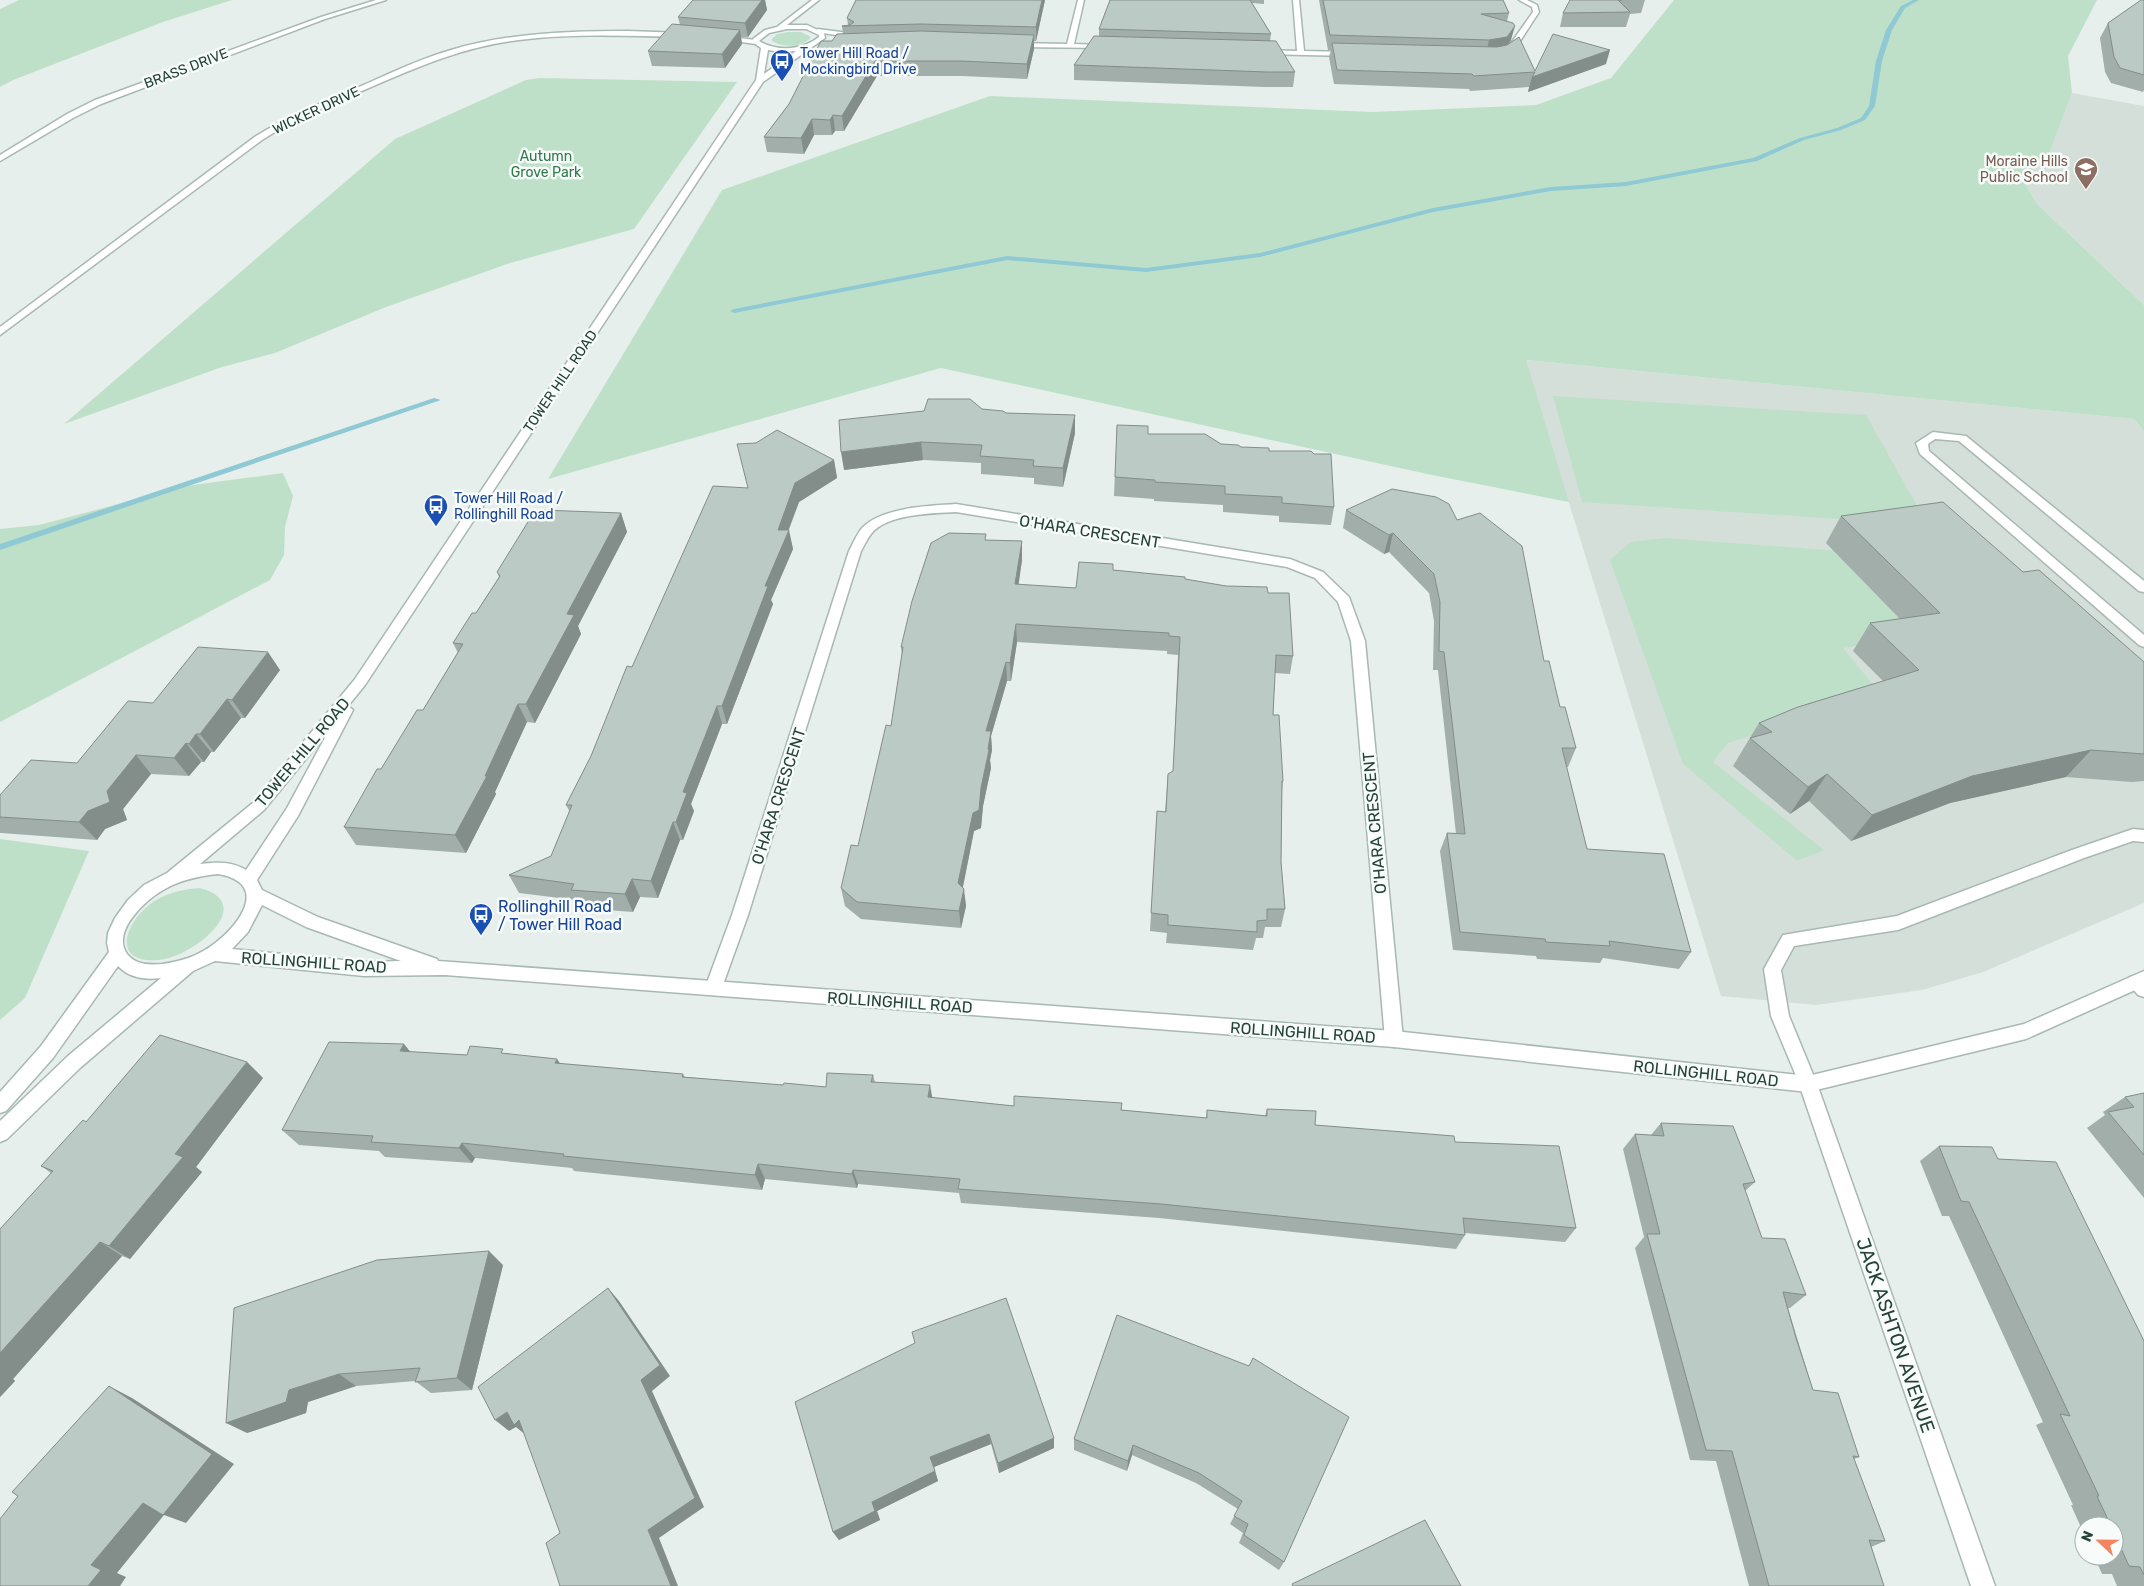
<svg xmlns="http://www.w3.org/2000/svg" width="2144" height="1586" viewBox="0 0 2144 1586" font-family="Rubik,sans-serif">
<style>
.built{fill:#d4dfda}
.green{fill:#bfe0c8}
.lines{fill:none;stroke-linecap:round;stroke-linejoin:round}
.stream{fill:#8ec9d4;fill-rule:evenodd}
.service-casing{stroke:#a8b8b2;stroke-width:3}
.minor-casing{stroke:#a8b8b2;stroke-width:3}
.tertiary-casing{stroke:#a8b8b2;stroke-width:3}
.service{fill:#fff;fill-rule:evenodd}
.minor{fill:#fff;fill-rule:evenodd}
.tertiary{fill:#fff;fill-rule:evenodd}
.wall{fill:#a1aea9}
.shaded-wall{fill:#838d89}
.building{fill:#bbcac4;stroke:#838d89}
.labels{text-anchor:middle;stroke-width:5;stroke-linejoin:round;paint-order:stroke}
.far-transit-label{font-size:14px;fill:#164399;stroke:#f7fbf9;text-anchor:start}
.far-street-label{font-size:14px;fill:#24423a;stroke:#f7fbf9}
.far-park-label{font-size:14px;fill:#2d7a4b;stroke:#f7fbf9}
.far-education-label{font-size:14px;fill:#785e54;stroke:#f7fbf9;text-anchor:end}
.street-label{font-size:16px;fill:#24423a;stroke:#f7fbf9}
.transit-label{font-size:16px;fill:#164399;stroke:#f7fbf9;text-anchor:start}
.near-street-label{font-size:19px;fill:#24423a;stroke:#f7fbf9}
</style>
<rect width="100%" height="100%" fill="#e6efeb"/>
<path class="built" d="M2072 93 2144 106V305L2037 204 2021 177 2048 157Z
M1525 360 2134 419 2144 431V903L1983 972 1922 990 1816 1005 1721 996Z"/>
<path class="green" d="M19 0H232L163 22 13 80 0 87V9Z
M1674 0H2097L2068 56 2072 93 2048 157 2021 177 2037 204 2144 305V431L2134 419 1526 360 1569 502 1432 475 941 368 548 479 722 190 990 96 1373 112 1536 105 1611 78Z
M789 32H801L811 37C804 48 781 48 771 40L777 34Z
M540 78 737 82 634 229 510 263 386 307 275 353 222 367 64 424 395 139 526 80Z
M1553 396 1866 415 1928 525 1582 502Z
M283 473 293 496 285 527 284 555 270 580 0 722V529L39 525 186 486Z
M1665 538 1963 560 1934 635 1843 648 1880 693 1728 743 1713 762 1824 850 1797 861 1683 764 1610 560 1630 542Z
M0 839 89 851 25 998 0 1020Z
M200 888C259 904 193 957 159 960 107 964 127 918 156 900 170 892 184 889 200 888Z"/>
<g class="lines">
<path class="stream" d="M1913 0H1919L1905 8 1892 30 1882 61 1875 106 1865 120 1841 130 1804 140 1757 161 1626 186 1551 191 1433 212 1260 257 1146 272 1007 260 734 313 730 311 734 309 1007 256 1146 268 1260 253 1433 208 1551 187 1626 182 1753 158 1800 138 1837 128 1861 118 1869 106 1876 61 1886 30 1901 6Z
M434 398 441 400 0 550V544Z"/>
<g class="service-casing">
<path id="service" d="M1933 432 1966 436 2144 581V592L2139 591 1959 441 1935 439 1928 444 1929 451 2144 635V647L2139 645 1920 454 1916 443Z
M2133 829 2144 830V842L2133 841 2084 858 1898 930 1794 946 1781 970 1789 1016 1817 1084 1814 1090 1808 1092 1802 1090 1771 1016 1764 969 1783 935 1897 916 2072 850Z"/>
</g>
<g class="minor-casing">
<path id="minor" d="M376 0H386L325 19 101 104 73 118 0 161V155L67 114 95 100 321 17Z
M1078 0H1084L1074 44 1106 45 1110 47 1108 48 1014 47 1010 45 1014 43 1067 44Z
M1293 0H1299L1304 51 1349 52 1353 54 1352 56 1261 54V50H1264L1297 51Z
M1519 0H1527L1537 5 1539 12 1511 55H1508L1504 53 1533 12 1532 7Z
M818 29 856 34 859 36 856 38 816 32 815 31Z
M628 31 683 33 686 35 683 37C629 36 574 33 519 40 464 46 415 68 364 90 329 105 294 119 262 140L0 335V327L256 136C289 116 324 102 359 87 389 74 419 59 451 50 508 33 568 31 628 31Z
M721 36 756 40 759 42 756 44 719 39 718 38Z
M956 504 1290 559 1323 572 1349 597 1365 641 1403 1039 1400 1045 1394 1047 1388 1045 1385 1039 1351 641 1338 602 1315 578 1287 567 956 512C933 513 886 514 871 534 867 539 864 546 861 551L748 915 720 993 714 995 708 993 705 988 732 915 849 551C853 544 857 533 863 527 884 507 928 506 956 504Z
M2136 975 2144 979V997L2138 995 2127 982 2130 977Z
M1808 1076 1814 1078 1817 1084 1995 1586H1971L1799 1084 1802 1078Z"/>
</g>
<g class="tertiary-casing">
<path id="tertiary" d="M812 0H819L787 25H807L824 33 825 38 763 82 365 685 348 706 353 710 298 816 257 880 262 890 318 917 437 959 438 961 1394 1031 1808 1076 2024 1024 2144 971V986L2026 1039 1808 1092 1394 1047 445 975 364 976 215 961 193 971 80 1068 7 1139 0 1142V1121L68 1056 161 978C146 980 129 978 118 966L53 1058 6 1111 0 1113V1092L41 1046 109 952 107 943 108 933 115 918 128 900 144 885 167 873 254 802 355 679 756 80 761 48 754 43 753 39 765 30 777 27ZM787 29H806L819 35V37C803 50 777 52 759 41L769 33ZM768 50 780 52 796 51 764 74ZM328 732 287 808 246 870C232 861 215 862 200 864L264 810ZM218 874C275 884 234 933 205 950 192 958 177 962 162 964 148 965 136 965 127 954 111 931 146 900 163 890 180 880 199 876 218 874ZM262 905 306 927 401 961 364 962 232 949 248 932Z"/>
</g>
<use href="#service" class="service"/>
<use href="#minor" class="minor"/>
<use href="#tertiary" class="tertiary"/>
</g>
<path class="wall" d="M693 0H765L767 10 748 37H741L742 44 725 68 652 66 648 51 680 25 678 17Z
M856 0H1045L1036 41H1034V49L1027 79 962 76H877L844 131H835L832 135H814L804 154 767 152 764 137 789 104 832 41 843 34 842 26 848 25 847 18Z
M1110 0H1264V4L1252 3 1271 34 1270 41 1295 72 1293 87H1265L1074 80V65L1099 36V29Z
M1319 0H1503L1509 13 1507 21 1511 40 1509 44 1535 71 1606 64 1528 92 1529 87 1470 91 1469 89 1334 84 1329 57 1331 50H1328Z
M1570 0H1645L1641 13 1630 14 1626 27H1560L1563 13Z
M2144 0V90L2143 92 2111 83 2105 72 2100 38 2108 23Z
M982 409 1006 413 1075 433 1063 487 1034 484V478L981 474V463L923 460 844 470Z
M1117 425 1148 434 1269 451 1334 507 1331 525 1279 522V516L1223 512V505L1154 501V499L1114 496Z
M834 460 837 478 799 502 788 530 793 549 771 600 773 604 727 724H722L691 804 694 811 683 840H680L658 898 640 897 633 912 580 908 576 900 519 893 509 875 551 856 570 812 566 805 591 756 632 667 748 488Z
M1346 510 1457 520 1544 661 1560 707 1576 748 1568 767H1566L1587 849 1691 952 1679 969 1603 958 1600 963 1537 959 1536 956 1453 950 1440 851 1447 833 1456 834 1438 670H1433L1434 621 1429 593 1389 552 1384 554 1343 528Z
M621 513 627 532 578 626 581 634 535 723 527 722 495 792 496 794 466 853 356 845 344 827 381 769 423 710 458 653 453 643 476 613 499 577 497 572Z
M1841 516 2023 572 2144 662V781L2132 782 2066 777 1950 803 1851 841 1809 801 1790 814 1733 766 1759 723 1883 681 1853 651 1870 623 1900 619 1826 543Z
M986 540 1022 541V560L1018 585 1076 588 1113 570 1185 579 1268 593 1293 656 1290 674 1275 673 1273 715 1283 781 1282 790 1281 862 1285 909 1281 927H1265L1263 938H1256L1253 950 1166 943 1167 933 1150 931 1157 811 1165 812 1168 774 1173 772 1178 655 1167 654V651L1017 642 1011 681H1007L991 736 992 750 990 760 991 768 983 806 981 828 974 831 963 887 966 906 961 928 861 919 845 906 841 888 858 846 891 726 902 656 901 647Z
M280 670 245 718H241L214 752H211L204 762H201L189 776 151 774 123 809 127 820 105 829 97 840 1 833H0V795L77 763 153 703Z
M410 1052 467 1055 506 1053 561 1064 683 1074 685 1077 783 1085 826 1087 873 1075 875 1082 932 1098 1014 1106 1122 1103V1110L1206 1118 1207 1110 1265 1116 1267 1109 1315 1125 1455 1142 1576 1228 1565 1242 1465 1233V1235L1456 1249 1159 1218 961 1203 959 1193 858 1184 857 1188 765 1179 762 1190 574 1171 572 1168 475 1158 472 1163 385 1157 379 1151 299 1145 282 1130Z
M247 1062 263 1078 196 1167 202 1172 130 1259 122 1256 13 1379 15 1381 0 1397V1229L51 1173 41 1166 86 1122Z
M2144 1093V1198L2087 1128 2105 1115 2103 1112 2125 1097Z
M1661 1123 1755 1182 1745 1191 1762 1238 1806 1295 1790 1308H1788L1813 1390 1859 1457 1854 1459 1885 1541 1871 1547 1884 1586H1749L1716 1461 1690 1460 1635 1248 1644 1237 1623 1149 1635 1134 1651 1135Z
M1939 1146 1998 1159 2144 1341V1586H2117L2112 1574H2102L2094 1556H2114V1526H2084V1534L2071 1505H2073L2036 1425 2043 1422 1949 1216H1942L1920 1161Z
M503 1265 472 1390 431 1393 415 1381 356 1386 308 1402 306 1413 247 1433Z
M1117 1315 1284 1562 1279 1570 1239 1543 1243 1533 1230 1524 1238 1509 1196 1483 1132 1455 1127 1471 1074 1450V1439Z
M795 1402 1054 1448 999 1473 991 1444 934 1467 938 1481 877 1511 880 1520 839 1540 833 1532Z"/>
<path class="shaded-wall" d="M762 0H765L767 10 748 37 745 23Z
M1042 0H1045L1036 41V27Z
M1515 26 1511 40 1504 51 1486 54 1489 40Z
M740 30 742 44 725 68 722 54Z
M1034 35V49L1027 79V64Z
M1610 50 1606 64 1528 92 1532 77Z
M875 61 877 76 844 131 842 116Z
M833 115 835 131 832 135 830 120Z
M812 119 814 135 804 154 801 138Z
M1075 415V433L1063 487V468Z
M921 442 923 460 844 470 841 452Z
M834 460 837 478 799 502 785 540 789 530 793 549 771 600 773 604 727 724 722 706 765 586 778 530 795 483Z
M621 513 627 532 578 626 581 634 535 723 526 704 567 614Z
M1393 533 1389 552 1384 554 1389 535Z
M1022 541V560L1016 603 1015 584Z
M1016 624 1017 642 1011 681 1010 663Z
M268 652 280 670 245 718 232 700Z
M1006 662 1007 681 991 736 992 750 990 760 991 768 983 806 981 828 974 831 960 901 958 883 986 731Z
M227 699 241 718 214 752 200 734Z
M518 704 527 722 495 792 496 794 466 853 455 835 485 776Z
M717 706 722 724 691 804 694 811 683 840 676 822 683 792Z
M196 734 211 752 204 762 189 744Z
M186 743 201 762 189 776 174 758Z
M2091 750 2066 777 1950 803 1851 841 1872 815 1972 776Z
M136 755 151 774 123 809 127 820 105 829 97 840 79 822 88 811Z
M1827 774 1809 801 1790 814 1808 787Z
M673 822 680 840 658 898 651 881Z
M632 879 640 897 633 912 625 894Z
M964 889 966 906 961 928 959 911Z
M404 1044 417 1060 400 1051Z
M557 1059 568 1075 555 1063Z
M247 1062 263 1078 196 1167 202 1172 130 1259 109 1246 175 1154Z
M930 1085 933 1101 928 1097Z
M462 1143 475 1158 472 1163 459 1148Z
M758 1164 765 1179 762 1190 755 1175Z
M853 1170 858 1184 857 1188 852 1174Z
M100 1242 122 1256 13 1379 15 1381 0 1397V1353Z
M489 1251 503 1265 472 1390 457 1378Z
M608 1288 619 1301 670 1376 652 1391 704 1507 659 1538 678 1586H671L648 1530 641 1380Z
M339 1374 356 1386 308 1402 306 1413 247 1433 226 1423 289 1390Z
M109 1386 132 1398 234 1464 186 1523 164 1515 117 1573 126 1577 120 1586H88L91 1565Z
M507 1412 519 1420 527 1436 516 1427 509 1431 495 1420Z
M989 1434 991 1444 934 1467 930 1457Z
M1054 1438V1448L999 1473 998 1463Z
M1133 1445 1132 1455 1127 1471 1128 1461Z
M935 1471 938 1481 877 1511 880 1520 839 1540 833 1532 872 1502Z"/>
<path class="building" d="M693 0H762L745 23 678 17Z
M856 0H1042L1036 27 921 24 842 26 850 25 854 22 847 18Z
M1110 0H1250L1271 34 1099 29Z
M1323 0H1503L1509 13 1481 14 1513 23 1515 26 1507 37 1489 40 1330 35Z
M1570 0H1622H1618L1630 12 1563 13Z
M2141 0H2144V75L2120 68 2114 57 2108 23Z
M672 24 740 30 722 54 648 51Z
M921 31 1034 35 1027 64 961 61H875L842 116 833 115 830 120 812 119 801 138 764 137 789 104 821 41H832L837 34Z
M1553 34 1610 50 1532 77 1535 72 1474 76 1472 74 1337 70 1332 43 1497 47 1507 45 1519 37 1535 71Z
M1094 36 1276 41 1295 72H1267L1074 65Z
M928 399H970L982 409 1003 411 1006 413 1075 415 1063 468 1033 466 1034 460 980 456 982 445 921 442 841 452 839 420 924 411Z
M1117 425 1148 426V434H1205L1221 444 1238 445 1241 447 1269 448V451H1311L1314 454H1331L1334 507 1282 503V497L1225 494V486L1155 482V480L1115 477Z
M777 430 834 460 795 483 778 530H789L765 586H768L722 706H717L683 792 687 793 676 822H673L651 881 632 879 625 894 571 890 574 884 509 875 551 856 572 805H566L591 756 627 666 632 667 713 486 748 488 737 444 756 443Z
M1392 489 1436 497 1449 504 1457 520 1480 513 1522 546 1544 661H1549L1560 707H1565L1576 748H1562L1587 849 1664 854 1691 952 1609 941 1610 946 1546 942 1545 939 1460 932 1447 833 1465 834 1444 652 1439 651 1440 602 1434 574 1393 533 1389 535 1346 510Z
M1943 502 2023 572 2039 570 2144 662V754L2091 750 1972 776 1872 815 1827 774 1808 787 1750 738 1772 732 1759 723 1798 707 1919 670 1870 623 1940 613 1841 516Z
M542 510 621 513 567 614 574 615 526 704H518L485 776H487L455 835 344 827 377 769H381L417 710H423L463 644 453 643 472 613H476L500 576 497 572 531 517H538Z
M949 533 986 534 985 540 1022 541 1015 584 1076 588 1079 562 1113 564V570L1185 577V579L1226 586 1267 587 1268 593H1289L1293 656 1276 655 1273 715H1279L1283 781H1282L1281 862 1285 909H1267V920L1257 921V932L1168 925V915L1151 913 1157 811 1166 812 1168 774 1173 771 1180 637 1169 636V633L1016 624 1010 663 1006 662 986 731H991L988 749 989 750 981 788 979 810 973 813 958 883 964 889 959 911 857 902 841 888 851 845 858 846 886 725 891 726 903 647H901L912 601 931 543Z
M198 647 268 652 232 700 227 699 200 734H196L189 744 186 743 174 758 136 755 107 791 110 802 88 811 79 822 0 817V795L31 760 77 763 128 701 153 703Z
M160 1035 247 1062 175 1154 183 1157 109 1246 100 1242 0 1353V1229L53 1171 41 1166 83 1120 86 1122Z
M329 1042 404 1044 400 1051 467 1055 470 1046 503 1049 501 1053 557 1059 555 1063 683 1074 682 1077 783 1085 784 1083 826 1087 827 1073 873 1075 871 1082 930 1085 928 1097 1014 1106V1096L1122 1103 1121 1110 1207 1118V1110L1267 1116V1109L1316 1111 1315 1125 1454 1136 1455 1142 1559 1146 1576 1228 1463 1218 1465 1235 1161 1204 958 1189 960 1179 853 1170 852 1174 758 1164 755 1175 563 1156 564 1154 462 1143 459 1148 371 1142 373 1136 282 1130Z
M2144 1093V1155L2108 1112 2134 1107 2125 1097Z
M1661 1123 1733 1126 1755 1182 1743 1184 1762 1238 1785 1239 1806 1295 1783 1292 1796 1338 1813 1390 1838 1393 1859 1457 1853 1456 1885 1541 1869 1540 1884 1586H1769L1732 1451 1706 1450 1647 1234H1660L1635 1134 1664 1136Z
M1939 1146 1992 1147 1998 1159 2056 1162 2144 1341V1575L2140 1567 2129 1566 2114 1533V1526H2111L2097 1496H2099L2060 1414 2070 1416 1969 1202 1961 1201Z
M489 1251 457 1378 415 1382 420 1368 339 1374 289 1390 286 1402 226 1423 234 1308 377 1260Z
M608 1288 660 1365 641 1380 695 1498 648 1530 671 1586H560L546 1543 560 1533 519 1420 514 1425 507 1412 495 1420 478 1387Z
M1006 1298 1054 1438 998 1463 989 1434 930 1457 935 1471 872 1502 875 1511 833 1532 795 1402 915 1343 912 1332Z
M1117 1315 1249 1366 1253 1358 1349 1417 1284 1562 1244 1535 1248 1524 1234 1516 1242 1501 1199 1473 1133 1445 1128 1461 1074 1439Z
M109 1386 212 1454 163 1515 143 1503 91 1565 101 1570 88 1586H0V1519L18 1496 12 1492Z
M1425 1520 1461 1586H1293L1292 1584Z"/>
<defs>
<g id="bus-pin" transform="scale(1.25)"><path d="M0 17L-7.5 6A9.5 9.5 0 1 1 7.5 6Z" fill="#1a4fb4" stroke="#f7fbf9"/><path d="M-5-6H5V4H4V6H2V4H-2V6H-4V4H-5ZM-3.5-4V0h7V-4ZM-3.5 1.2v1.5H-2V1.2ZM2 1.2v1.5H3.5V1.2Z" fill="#fff"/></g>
<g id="school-pin" transform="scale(1.25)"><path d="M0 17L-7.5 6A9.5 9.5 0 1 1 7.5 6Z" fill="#8d6e63" stroke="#f7fbf9"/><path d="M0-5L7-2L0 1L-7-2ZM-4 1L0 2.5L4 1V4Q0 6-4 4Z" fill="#fff"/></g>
</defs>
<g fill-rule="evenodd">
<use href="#bus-pin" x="782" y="61"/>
<use href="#school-pin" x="2086" y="169"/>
<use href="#bus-pin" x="436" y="506"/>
<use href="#bus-pin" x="481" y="915"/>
</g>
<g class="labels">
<g class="far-transit-label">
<text x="800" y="58">Tower Hill Road /<tspan x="800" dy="16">Mockingbird Drive</tspan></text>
<text x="454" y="503">Tower Hill Road /<tspan x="454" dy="16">Rollinghill Road</tspan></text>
</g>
<g class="far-street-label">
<text transform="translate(186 68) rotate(-21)" y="5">BRASS DRIVE</text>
<text transform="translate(316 110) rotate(-25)" y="5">WICKER DRIVE</text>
<text transform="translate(560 381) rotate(-56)" y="5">TOWER HILL ROAD</text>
</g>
<g class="far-park-label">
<text x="546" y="161">Autumn<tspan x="546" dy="16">Grove Park</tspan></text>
</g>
<g class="far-education-label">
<text x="2068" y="166">Moraine Hills<tspan x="2068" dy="16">Public School</tspan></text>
</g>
<g class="street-label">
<text transform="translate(1090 531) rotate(9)" y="6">O'HARA CRESCENT</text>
<text transform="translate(302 752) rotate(-50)" y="6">TOWER HILL ROAD</text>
<text transform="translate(778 796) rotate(-72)" y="6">O'HARA CRESCENT</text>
<text transform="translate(1374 823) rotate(-95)" y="6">O'HARA CRESCENT</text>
<text transform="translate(314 962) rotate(4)" y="6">ROLLINGHILL ROAD</text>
<text transform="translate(900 1002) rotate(4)" y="6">ROLLINGHILL ROAD</text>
<text transform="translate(1303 1032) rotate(4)" y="6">ROLLINGHILL ROAD</text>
<text transform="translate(1706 1073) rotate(6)" y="6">ROLLINGHILL ROAD</text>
</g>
<g class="transit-label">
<text x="498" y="912">Rollinghill Road<tspan x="498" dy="18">/ Tower Hill Road</tspan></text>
</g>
<g class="near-street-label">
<text transform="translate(1896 1335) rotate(71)" y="7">JACK ASHTON AVENUE</text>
</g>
</g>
<g transform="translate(2099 1541) rotate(292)"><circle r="24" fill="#f7fbf9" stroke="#a3b1ad"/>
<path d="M0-4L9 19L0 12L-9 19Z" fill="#f4845f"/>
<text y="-8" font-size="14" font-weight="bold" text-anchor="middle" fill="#24423a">N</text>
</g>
</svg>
